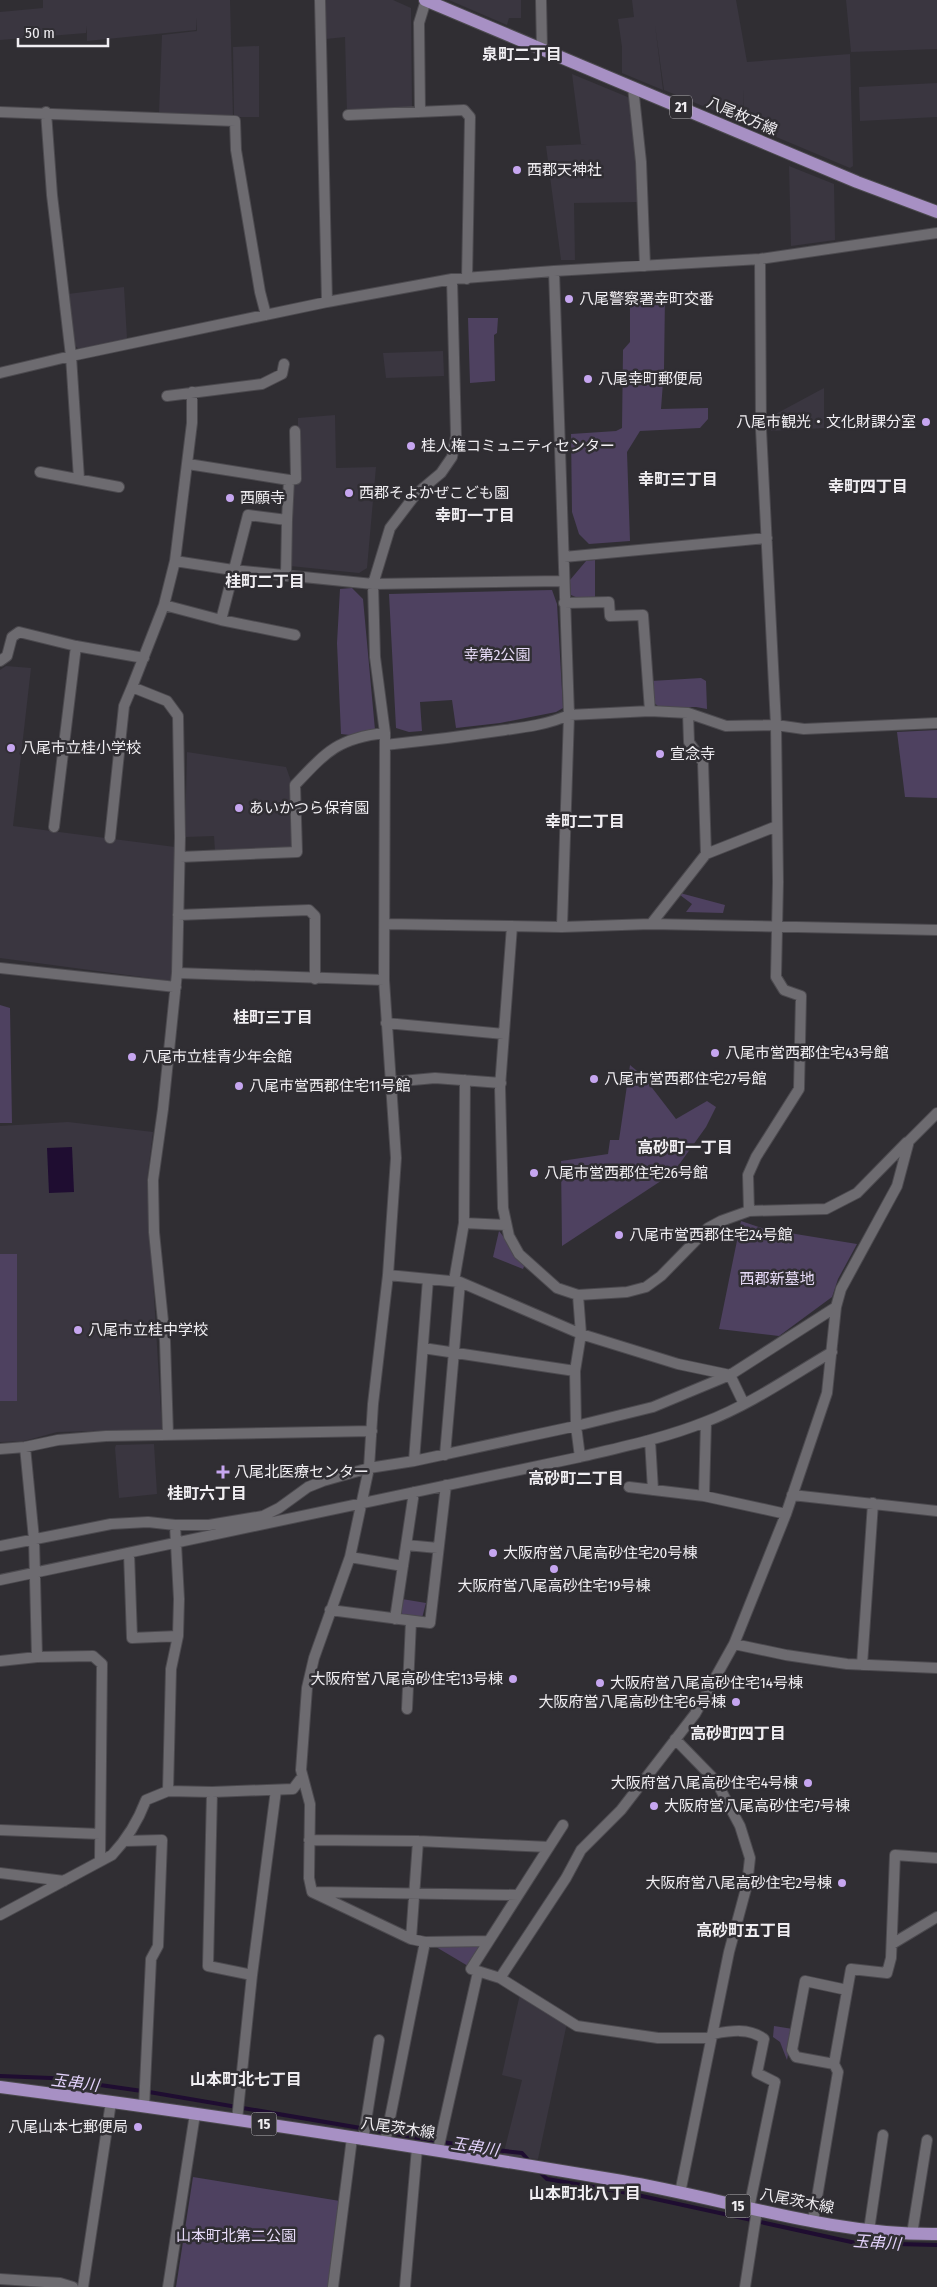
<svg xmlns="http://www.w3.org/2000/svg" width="937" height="2287" viewBox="0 0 937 2287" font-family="'Fira Sans Condensed','Noto Sans JP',sans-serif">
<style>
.built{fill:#3a3640}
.green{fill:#4e4160}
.water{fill:#1f0d31}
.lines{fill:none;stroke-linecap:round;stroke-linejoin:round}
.stream{stroke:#1f0d31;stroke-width:4}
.minor-casing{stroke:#4c4a4f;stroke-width:12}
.primary-casing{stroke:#4c4a4f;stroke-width:14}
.minor{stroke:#6d6b70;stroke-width:10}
.primary{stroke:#a790c4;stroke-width:12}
.poi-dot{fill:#c6a6f0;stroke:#302e33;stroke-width:2}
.labels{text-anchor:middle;stroke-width:5;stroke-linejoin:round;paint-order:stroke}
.shield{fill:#302e33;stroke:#b6b4b9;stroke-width:1}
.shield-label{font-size:14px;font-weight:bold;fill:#f0eef2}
.street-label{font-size:15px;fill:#f0eef2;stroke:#302e33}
.poi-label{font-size:15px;fill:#f0eef2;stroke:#302e33;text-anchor:start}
.park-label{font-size:15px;fill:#e6daf7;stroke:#302e33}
.neighbourhood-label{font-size:16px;font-weight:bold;fill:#f0eef2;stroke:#302e33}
.water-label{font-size:16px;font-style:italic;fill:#e3d2fc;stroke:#302e33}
</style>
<rect width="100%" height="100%" fill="#302e33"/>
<path class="built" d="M43 0H230L233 117 159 113 162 35 197 31 196 18V30L87 41V26L86 33 0 40V12L43 8Z
M325 0H393L411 8 412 108 347 113 345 37 326 39Z
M449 0H521V18H509L507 25Z
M632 0H736L747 62 850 54 853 166 850 168 745 124 743 89 744 123 664 90 655 25 663 90 622 73V47L618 19 634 17Z
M846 0H937V49L851 52Z
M259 46V117H234L233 47Z
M572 74 630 98 640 202 574 203 575 260H561L546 146 587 144H581Z
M937 83V117L860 121 859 87Z
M789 166 834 184 835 240 791 246Z
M124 287 127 339 79 349 75 346 68 294Z
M443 351 444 376 386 378 383 353Z
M824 388V428L771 431 772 416Z
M335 415 336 468 376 467 367 568 359 573 290 566 293 486 298 483V418Z
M6 666 31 668 13 826 175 847 172 981 0 958V670Z
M187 752 286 767 291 781 292 848 215 851 214 836 185 837Z
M68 1122 153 1132 147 1180 162 1429 57 1432 24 1441 0 1442V1126Z
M154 1444 157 1494 119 1498 115 1448 116 1445Z
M520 1994 567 2023 538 2159 503 2156 522 2080 502 2075Z"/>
<path class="green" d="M665 296 664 369 661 409 708 408V419L700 428 640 431 627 452 630 541 589 544 579 534 572 512 571 434 616 431 622 428 623 350 630 342V298Z
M468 318H498L497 333 494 335 495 381 470 383Z
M595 560V598L580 599 571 595 570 580 586 561Z
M352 588 363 599 375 730 350 735 341 734 337 643 340 589Z
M552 590 557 604 563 708 556 712 500 723 456 728 452 700 420 702 422 731 409 732 396 728 389 594Z
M701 678 706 681 707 709 696 707H659L652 701 651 681Z
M937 730V798L905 797 897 732Z
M680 893 725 905 723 913 686 912 692 904 680 895Z
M0 1005 10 1008 12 1123H0Z
M630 1065 643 1076 676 1119 707 1101 716 1107 706 1127 673 1173 562 1246 561 1161 608 1154 610 1140H619Z
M741 1221 765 1229 857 1244 838 1279 832 1297 779 1336 719 1329Z
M499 1231 525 1264 523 1269 493 1257Z
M0 1254H17V1401H0Z
M402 1599 426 1603 422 1618 405 1616 400 1612Z
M481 1943 468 1966 431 1944Z
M774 2026 793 2029 787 2060 780 2042 773 2037Z
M193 2177 340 2201 328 2287H176Z"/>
<path class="water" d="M72 1147 74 1192 49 1193 47 1148Z"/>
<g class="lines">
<path class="stream" d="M0 2076 51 2078 149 2092 478 2148 522 2153 530 2162
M539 2171 547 2179 628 2193 856 2243 937 2245"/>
<g class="minor-casing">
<path id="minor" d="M320 0 327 302
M541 0 542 49
M633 87 641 162 645 266
M0 112 235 121 236 150 260 292 266 315
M46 112 52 195 71 356 79 479
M420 112 419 23 426 0
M348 115 464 110 470 117 467 279
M554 271 569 715 562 927
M452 279 456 436 452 457 441 473 416 494 390 528 373 584 375 657 385 733 384 980 396 1158 388 1275 373 1404 369 1468 350 1557 314 1658 307 1688 301 1770 310 1804 309 1878 312 1892 411 1939 425 1942 489 1941
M0 373 71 356 327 302 452 279 554 271 760 259 937 233
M167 396 262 384 282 374 284 364
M188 464 289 480
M40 472 119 487
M287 520 289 480 296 479 295 431
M564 557 767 538
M175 561 233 570 373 584 563 581
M564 603 609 602 610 616 643 615 650 711
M164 605 221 620 295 635
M221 620 248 515 287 520 286 576
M0 661 7 656 12 637 19 632 76 646 144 658
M688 713 689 742 703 762 706 854
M385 745C425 741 465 736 505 730 527 727 549 724 569 715L650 711 688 713 726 726 776 725 804 729 937 723
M54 827 76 646
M110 838 124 706 132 687
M180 857 297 852 295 785C326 752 338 738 385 733
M178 915 309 910 315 916V979
M386 924 562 927 651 924 937 930
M651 924 706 854 777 826
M512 926 500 1087 503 1208 509 1236 519 1254 557 1288 578 1295 627 1292 646 1287 661 1276 708 1228 721 1221 749 1211 748 1175 756 1157 799 1089 801 996 784 990 776 977 778 882 776 725 761 429 760 259
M0 968 176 987
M177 973 384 980
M386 1023 504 1034
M391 1082 435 1078 501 1083
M749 1211 826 1209 857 1193 907 1142
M464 1223 506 1225
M388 1275 460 1282 581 1334 678 1364 730 1375 744 1404
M454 1281 464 1223 465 1080
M578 1295 581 1334 575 1371 576 1426 580 1457
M423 1348 575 1371
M168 1435 165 1341 154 1232 153 1180 163 1109 177 973 180 837 178 716 167 701 132 687 164 605 175 561 192 423V392
M650 1440 653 1490
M25 1447 34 1539 37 1657 93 1656 102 1664 100 1860
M0 1449 25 1447 58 1440 106 1436 372 1431
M445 1455 460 1282
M414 1461 428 1279
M629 1487 704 1496 786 1514
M792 1495 937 1511
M704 1496 706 1422
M406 1545 438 1548
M0 1546 111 1524 148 1522 175 1525H209L263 1516 279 1508 308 1487 323 1481 369 1468 414 1461 576 1426 653 1407 730 1375 836 1307
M129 1553 132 1638 178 1636
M350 1557 403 1566
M0 1580 580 1457C622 1447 665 1438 705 1422 750 1405 791 1376 832 1352
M330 1610 430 1623 446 1485
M395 1619 414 1492
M734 1644 786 1655 847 1664 937 1668
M0 1661 37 1657
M862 1665 873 1503
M407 1709 411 1621
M675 1739 716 1781 740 1826 750 1858 747 1885 729 1952 680 2193
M168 1791 171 1669 178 1636 179 1599 175 1525
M212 1792 208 1966 252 1975
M563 1825 471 1969 500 1978 577 2026 658 2038H711
M0 1830 100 1834
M309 1840 418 1841 549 1847
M125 1841 162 1840 158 1946 151 1959 144 2107
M0 1873 64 1881
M315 1892 518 1895
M0 1915 112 1855C128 1838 138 1821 146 1800L168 1791 212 1792 293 1789 302 1777
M411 1939 418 1841
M892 1944 937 1917
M500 1978 566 1878 581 1850 621 1810 695 1714 734 1644 786 1514 827 1393 836 1307 841 1289 897 1186 909 1141 937 1113
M712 2034C729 2031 749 2027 764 2039L757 2073 775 2082 749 2208
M834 2064 796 2057 792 2050 805 1981 847 1990
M237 2120 252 1975 276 1790
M363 2140 379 2040
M385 2143 425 1942
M438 2150 478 1972
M813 2221 838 2072 834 2064 851 1969 887 1973 891 1958 895 1855 937 1858
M869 2230 883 2135
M912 2234 927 2140
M0 2279 60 2283 73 2287
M83 2287 111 2102
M168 2287 195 2114
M333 2287 352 2138
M405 2287 417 2148
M745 2287 757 2210"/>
</g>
<g class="primary-casing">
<path id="primary" d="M425 0 857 182 937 212
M0 2087C208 2114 416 2146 622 2181 727 2199 830 2235 937 2234"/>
</g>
<use href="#minor" class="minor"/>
<use href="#primary" class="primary"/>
</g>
<g class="poi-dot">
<circle cx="517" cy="170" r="5"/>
<circle cx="569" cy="299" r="5"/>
<circle cx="588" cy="379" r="5"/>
<circle cx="926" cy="422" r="5"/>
<circle cx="411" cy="446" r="5"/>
<circle cx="349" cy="493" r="5"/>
<circle cx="230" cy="498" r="5"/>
<circle cx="11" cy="748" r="5"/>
<circle cx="660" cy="754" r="5"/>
<circle cx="239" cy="808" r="5"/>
<circle cx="715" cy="1053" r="5"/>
<circle cx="132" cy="1057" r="5"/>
<circle cx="594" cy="1079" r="5"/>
<circle cx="239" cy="1086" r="5"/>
<circle cx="534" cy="1173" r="5"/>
<circle cx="619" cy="1235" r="5"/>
<circle cx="78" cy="1330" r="5"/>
<path d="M220.5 1464.5h5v5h5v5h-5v5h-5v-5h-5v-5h5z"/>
<circle cx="493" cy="1553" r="5"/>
<circle cx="554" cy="1569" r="5"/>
<circle cx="513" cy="1679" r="5"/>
<circle cx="600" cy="1683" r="5"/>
<circle cx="736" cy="1702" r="5"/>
<circle cx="808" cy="1783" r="5"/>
<circle cx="654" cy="1806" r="5"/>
<circle cx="842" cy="1883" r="5"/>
<circle cx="138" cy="2127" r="5"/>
</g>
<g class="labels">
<g class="shield">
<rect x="670" y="95.5" width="22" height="23" rx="4"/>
<rect x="251.5" y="2112.5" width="25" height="23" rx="4"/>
<rect x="725.5" y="2194.5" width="25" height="23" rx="4"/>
</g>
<g class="shield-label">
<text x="681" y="112">21</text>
<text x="264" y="2129">15</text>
<text x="738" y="2211">15</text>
</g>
<g class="street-label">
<text transform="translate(742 116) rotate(23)" y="5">八尾枚方線</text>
<text transform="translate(398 2128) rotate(8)" y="5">八尾茨木線</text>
<text transform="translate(797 2201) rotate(11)" y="5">八尾茨木線</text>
</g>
<g class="poi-label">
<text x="527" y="175">西郡天神社</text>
<text x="579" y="304">八尾警察署幸町交番</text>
<text x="598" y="384">八尾幸町郵便局</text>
<text x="916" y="427" text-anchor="end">八尾市観光・文化財課分室</text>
<text x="421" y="451">桂人権コミュニティセンター</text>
<text x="359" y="498">西郡そよかぜこども園</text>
<text x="240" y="503">西願寺</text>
<text x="21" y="753">八尾市立桂小学校</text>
<text x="670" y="759">宣念寺</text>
<text x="249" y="813">あいかつら保育園</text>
<text x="725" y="1058">八尾市営西郡住宅43号館</text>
<text x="142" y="1062">八尾市立桂青少年会館</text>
<text x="604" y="1084">八尾市営西郡住宅27号館</text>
<text x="249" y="1091">八尾市営西郡住宅11号館</text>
<text x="544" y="1178">八尾市営西郡住宅26号館</text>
<text x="629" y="1240">八尾市営西郡住宅24号館</text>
<text x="88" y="1335">八尾市立桂中学校</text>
<text x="234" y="1477">八尾北医療センター</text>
<text x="503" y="1558">大阪府営八尾高砂住宅20号棟</text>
<text x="554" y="1591" text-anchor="middle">大阪府営八尾高砂住宅19号棟</text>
<text x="503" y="1684" text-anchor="end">大阪府営八尾高砂住宅13号棟</text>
<text x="610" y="1688">大阪府営八尾高砂住宅14号棟</text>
<text x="726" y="1707" text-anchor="end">大阪府営八尾高砂住宅6号棟</text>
<text x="798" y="1788" text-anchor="end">大阪府営八尾高砂住宅4号棟</text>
<text x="664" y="1811">大阪府営八尾高砂住宅7号棟</text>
<text x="832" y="1888" text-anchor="end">大阪府営八尾高砂住宅2号棟</text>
<text x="128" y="2132" text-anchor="end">八尾山本七郵便局</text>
</g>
<g class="park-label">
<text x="497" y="660">幸第2公園</text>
<text x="777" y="1284">西郡新墓地</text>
<text x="236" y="2241">山本町北第二公園</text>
</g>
<g class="neighbourhood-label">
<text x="522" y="60">泉町二丁目</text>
<text x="678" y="485">幸町三丁目</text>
<text x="868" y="492">幸町四丁目</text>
<text x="475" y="521">幸町一丁目</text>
<text x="265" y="587">桂町二丁目</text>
<text x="585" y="827">幸町二丁目</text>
<text x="273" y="1023">桂町三丁目</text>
<text x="685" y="1153">高砂町一丁目</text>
<text x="576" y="1484">高砂町二丁目</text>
<text x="207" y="1499">桂町六丁目</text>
<text x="738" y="1739">高砂町四丁目</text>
<text x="744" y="1936">高砂町五丁目</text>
<text x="246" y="2085">山本町北七丁目</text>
<text x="585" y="2199">山本町北八丁目</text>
</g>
<g class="water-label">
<text transform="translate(75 2082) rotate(7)" y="6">玉串川</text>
<text transform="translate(475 2146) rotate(9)" y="6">玉串川</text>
<text transform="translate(877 2242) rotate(4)" y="6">玉串川</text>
</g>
</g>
<path d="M18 38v8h90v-8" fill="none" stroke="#f0eef2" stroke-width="2.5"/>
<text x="25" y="38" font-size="15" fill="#f0eef2" stroke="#302e33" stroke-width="4" paint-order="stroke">50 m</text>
</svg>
